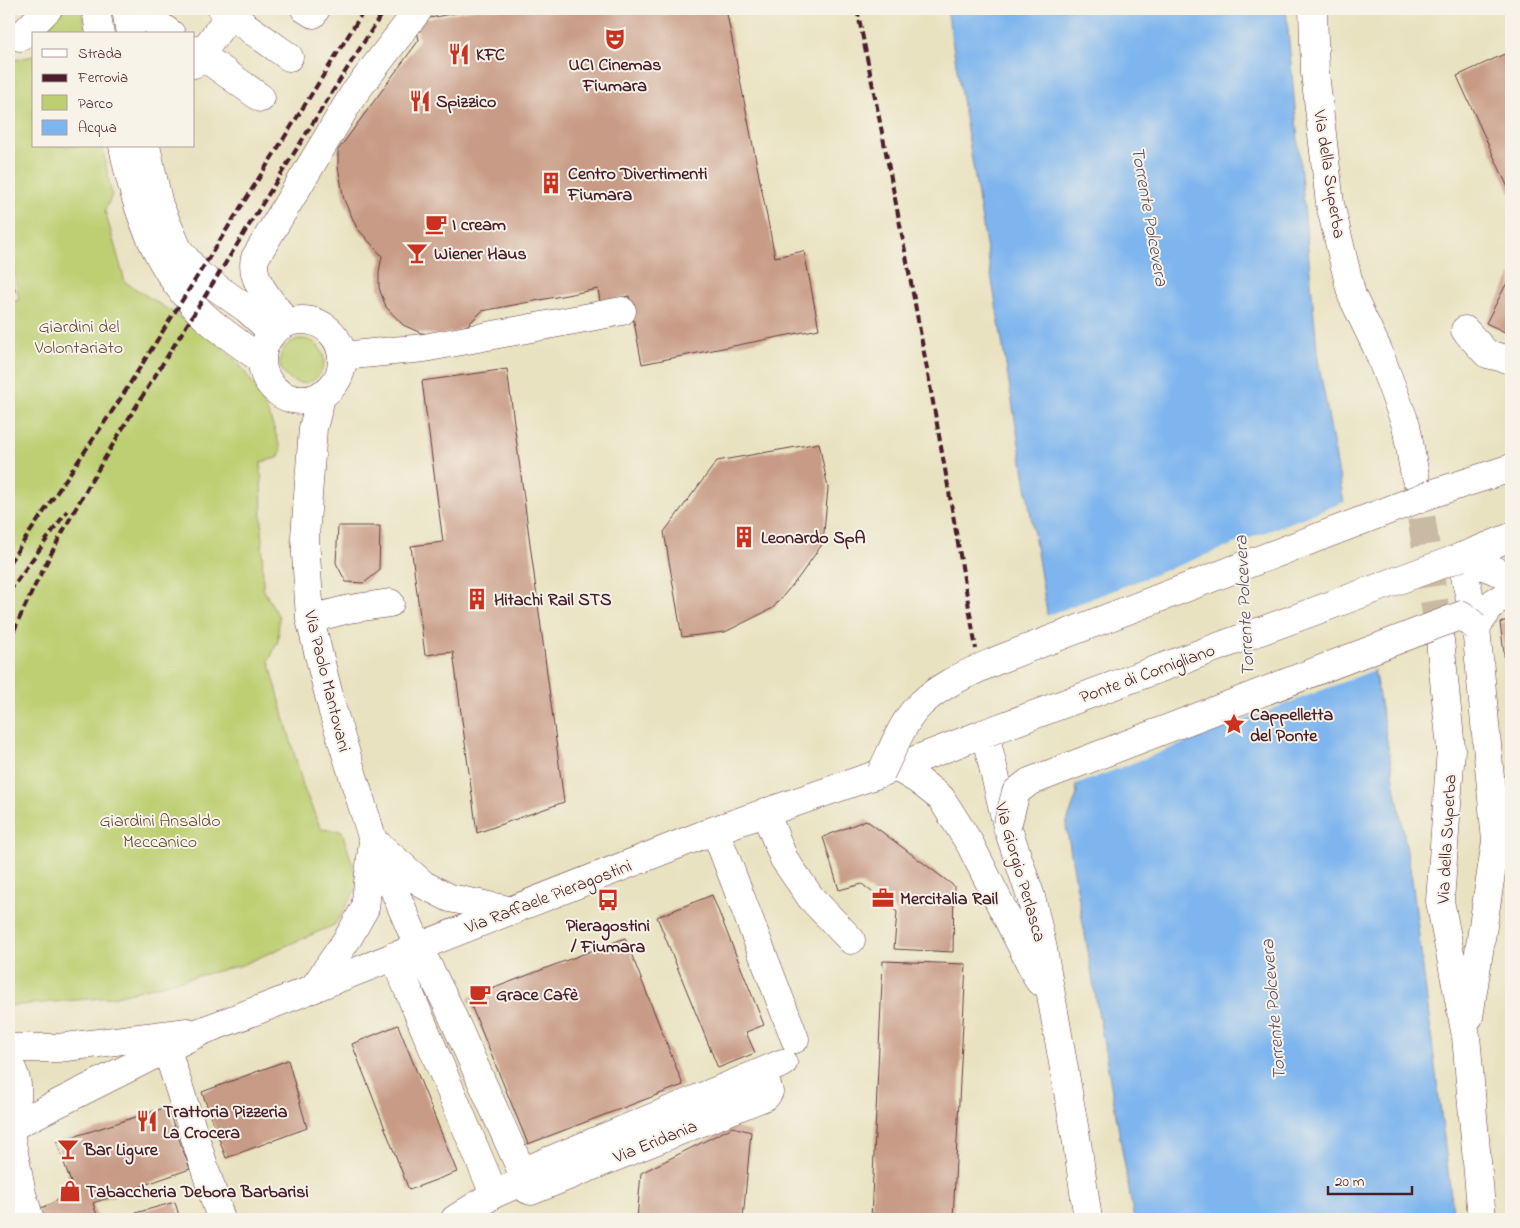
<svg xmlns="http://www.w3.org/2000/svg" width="1520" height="1228" viewBox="0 0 1520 1228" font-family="'Indie Flower',sans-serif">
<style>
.green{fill:#bdcf72;stroke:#84774e}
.water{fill:#7eb5ee;stroke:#646a8c}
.pier{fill:#e9e2c1}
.building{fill:#c89b86}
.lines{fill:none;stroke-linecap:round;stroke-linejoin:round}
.major-tunnel{stroke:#c9bba3;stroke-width:28;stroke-dasharray:28 14;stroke-linecap:butt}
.minor-casing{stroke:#623c42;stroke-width:29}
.major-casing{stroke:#623c42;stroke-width:29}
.minor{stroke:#fff;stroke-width:28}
.major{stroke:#fff;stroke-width:28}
.rail{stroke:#4a1f2b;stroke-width:4;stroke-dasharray:8 4;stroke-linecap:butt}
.minor-bridge-casing{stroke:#623c42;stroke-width:29;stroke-linecap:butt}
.major-bridge-casing{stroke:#623c42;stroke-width:29;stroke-linecap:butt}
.minor-bridge{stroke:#fff;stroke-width:28}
.major-bridge{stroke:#fff;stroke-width:28}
.labels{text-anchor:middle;stroke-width:4;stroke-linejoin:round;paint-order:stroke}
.poi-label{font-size:18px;font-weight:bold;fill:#4a1f2b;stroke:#f7f3e8;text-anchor:start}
.street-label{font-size:18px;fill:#4a1f2b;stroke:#f7f3e8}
.park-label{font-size:18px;fill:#674b3d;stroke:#f7f3e8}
.water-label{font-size:19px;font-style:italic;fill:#5a4c66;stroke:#f7f3e8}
</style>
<rect width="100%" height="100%" fill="#f7f3e8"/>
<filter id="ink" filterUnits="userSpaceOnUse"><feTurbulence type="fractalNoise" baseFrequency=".02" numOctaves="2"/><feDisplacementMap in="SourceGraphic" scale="10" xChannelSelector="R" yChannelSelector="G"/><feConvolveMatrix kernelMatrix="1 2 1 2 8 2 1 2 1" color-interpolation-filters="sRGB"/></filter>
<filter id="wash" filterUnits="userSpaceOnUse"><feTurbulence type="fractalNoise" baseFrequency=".0096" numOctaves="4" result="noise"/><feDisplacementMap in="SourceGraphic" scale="20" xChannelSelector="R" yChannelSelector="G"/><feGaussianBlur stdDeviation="1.12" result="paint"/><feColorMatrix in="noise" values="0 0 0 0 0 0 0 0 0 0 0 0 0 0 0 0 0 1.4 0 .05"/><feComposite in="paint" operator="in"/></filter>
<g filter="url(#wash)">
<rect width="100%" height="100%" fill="#e9e2c1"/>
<path class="green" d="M58 9H81L87 34H57L37 30Z
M34 56V146H102L112 195 105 211 125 282C158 304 219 338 242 368 261 393 273 421 281 451L278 458 261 462 263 589 279 617 278 641 269 661 304 789 321 829 342 831 359 885 334 925 242 965 112 997 9 1006V302L19 300 9 247V61Z
M280 361a22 22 0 1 1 44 0a22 22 0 1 1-44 0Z"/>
<path class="water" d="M947 9H1286L1318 359 1412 879 1454 1219H1134L1066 825 1077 794Z"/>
<path class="pier" d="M1347 501 1377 669 1073 786 1044 617Z"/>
<g id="blocks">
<path class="building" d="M475 9H726L775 257 804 251 819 329 642 364 629 296 600 302 598 289 482 311 469 324 455 332 439 335 421 333 403 325 386 307 379 288V272L382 256 357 228 344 200 338 167V150L419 40 415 21Z
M1511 51V194L1457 76Z
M9 263 15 292 9 293Z
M1511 275V335L1486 323Z
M507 369 564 802 477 833 453 652 425 655 411 546 443 542 422 381Z
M819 443 828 488 823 543 799 577 773 608 725 632 682 637 664 532 717 461Z
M338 526H380L379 571 364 583 346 582 336 563Z
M1511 618V697H1510L1500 623Z
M866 820 954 886 953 952 894 949 897 912 862 884 839 890 823 837Z
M712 895 764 1025 746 1032 755 1053 718 1068 657 917Z
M625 938 683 1085 528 1144 468 998Z
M883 961 966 964 953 1219H871Z
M398 1025 457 1172 409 1190 352 1044Z
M288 1060 307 1128 226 1158 202 1092Z
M1511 1061V1095H1510L1506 1062Z
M167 1107 190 1169 93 1203 98 1219H41L38 1209 51 1204 62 1196 71 1183 57 1142Z
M733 1127 751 1132 743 1219H637L641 1173Z
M175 1202 180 1219H114Z"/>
</g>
</g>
<g filter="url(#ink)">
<use href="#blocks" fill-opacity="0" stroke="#623c42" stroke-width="1"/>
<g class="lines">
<path class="major-tunnel" d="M1415 476 1440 640"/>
<g class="minor-casing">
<path id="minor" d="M96 9 100 34
M126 9 130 34
M222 9 289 57
M305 9 313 14 316 9
M148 17 171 34
M20 37 48 9
M194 50 261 98
M194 64 234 9
M123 146C135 209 157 270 204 316 222 332 242 346 262 360
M146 146 159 205 178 249 199 275 247 309 272 332
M262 360a40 40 0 1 1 80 0a40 40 0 1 1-80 0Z
M287 323C274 304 249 281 255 258L353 95 419 9
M1465 330 1487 354 1511 360
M342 356 424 348 622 311
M322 394 313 428 305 537 310 619 333 712 373 840 418 946 447 1004 522 1172C520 1179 523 1189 531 1191L766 1096 769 1092 763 1072
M1431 494 1511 468
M1461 557 1511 577
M310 619 349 609 390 603
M1476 627 1494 602 1511 593
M765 812 784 859 811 898 851 940
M715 830 795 1039
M380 846 424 885 450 898 513 911
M394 956 494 1194
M313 989 348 938 365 908 373 841
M167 1050 221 1219
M9 1128 22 1194 30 1219
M522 1172 783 1063
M455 1219 494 1194 510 1187"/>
</g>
<g class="major-casing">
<path id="major" d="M1313 9 1315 73 1330 204 1352 296 1378 350 1406 425 1415 476
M1440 640 1451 749 1440 901 1466 1036 1482 1219
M896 767 918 780 941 798 970 844 1039 981
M1469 1017 1496 841 1476 627 1461 557 1511 537
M9 1048H58L188 1032
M9 1064C23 1084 17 1107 9 1128
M9 1128 202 1031 271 1005 715 830 881 773 985 733 1007 826 1031 897 1043 949 1077 1143 1088 1219"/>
</g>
<use href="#minor" class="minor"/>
<use href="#major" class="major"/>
<path class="rail" d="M857 9C901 221 940 435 976 649
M9 563 119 401 365 9
M9 592 67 511
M9 642C58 528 125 424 190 320 255 216 319 112 385 9"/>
<g class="minor-bridge-casing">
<path id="minor-bridge" d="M881 773C891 753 900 728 914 711 935 686 971 672 1000 659L1431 494
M1007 826 1016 792 1029 782 1462 615 1476 627"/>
</g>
<g class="major-bridge-casing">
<path id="major-bridge" d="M985 733 1461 557"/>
</g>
<use href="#minor-bridge" class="minor-bridge"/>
<use href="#major-bridge" class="major-bridge"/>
</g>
</g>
<defs>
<g id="theatre-bare" transform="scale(1.725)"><path d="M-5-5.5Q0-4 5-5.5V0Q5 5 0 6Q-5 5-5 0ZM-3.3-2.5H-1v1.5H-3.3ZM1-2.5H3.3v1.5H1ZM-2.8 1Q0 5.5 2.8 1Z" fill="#c8321e" stroke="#f7f3e8" stroke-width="2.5" paint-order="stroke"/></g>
<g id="restaurant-bare" transform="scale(1.725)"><path d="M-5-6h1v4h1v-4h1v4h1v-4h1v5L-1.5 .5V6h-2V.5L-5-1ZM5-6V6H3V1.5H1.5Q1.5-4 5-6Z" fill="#c8321e" stroke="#f7f3e8" stroke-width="2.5" paint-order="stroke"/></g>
<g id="building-bare" transform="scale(1.725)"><path d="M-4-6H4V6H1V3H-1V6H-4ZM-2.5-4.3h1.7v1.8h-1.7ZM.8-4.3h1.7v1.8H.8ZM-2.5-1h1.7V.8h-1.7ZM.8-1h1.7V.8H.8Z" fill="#c8321e" stroke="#f7f3e8" stroke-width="2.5" paint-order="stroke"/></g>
<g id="cafe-bare" transform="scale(1.725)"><path d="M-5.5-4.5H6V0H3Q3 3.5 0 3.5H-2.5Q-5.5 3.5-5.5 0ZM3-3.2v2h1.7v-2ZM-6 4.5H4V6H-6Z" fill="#c8321e" stroke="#f7f3e8" stroke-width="2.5" paint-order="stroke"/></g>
<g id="bar-bare" transform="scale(1.725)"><path d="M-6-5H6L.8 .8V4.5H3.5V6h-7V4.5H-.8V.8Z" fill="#c8321e" stroke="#f7f3e8" stroke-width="2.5" paint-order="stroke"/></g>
<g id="sight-bare" transform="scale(1.725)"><path d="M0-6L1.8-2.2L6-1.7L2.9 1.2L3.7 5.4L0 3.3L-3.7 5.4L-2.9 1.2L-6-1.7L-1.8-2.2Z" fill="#c8321e" stroke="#f7f3e8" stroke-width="2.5" paint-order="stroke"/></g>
<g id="office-bare" transform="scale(1.725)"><path d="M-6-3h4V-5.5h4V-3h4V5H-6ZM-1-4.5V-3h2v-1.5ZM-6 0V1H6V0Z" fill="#c8321e" stroke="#f7f3e8" stroke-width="2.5" paint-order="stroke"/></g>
<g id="bus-bare" transform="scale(1.725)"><path d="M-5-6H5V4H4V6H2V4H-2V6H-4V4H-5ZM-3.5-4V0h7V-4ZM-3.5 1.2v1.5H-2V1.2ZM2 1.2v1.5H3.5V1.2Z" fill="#c8321e" stroke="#f7f3e8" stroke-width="2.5" paint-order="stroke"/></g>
<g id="shop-bare" transform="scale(1.725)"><path d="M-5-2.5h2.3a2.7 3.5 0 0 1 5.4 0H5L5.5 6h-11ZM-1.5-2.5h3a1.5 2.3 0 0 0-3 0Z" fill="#c8321e" stroke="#f7f3e8" stroke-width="2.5" paint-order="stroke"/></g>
</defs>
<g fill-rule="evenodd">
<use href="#theatre-bare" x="615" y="39"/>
<use href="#restaurant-bare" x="459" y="54"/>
<use href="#restaurant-bare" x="420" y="101"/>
<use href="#building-bare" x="551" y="183"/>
<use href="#cafe-bare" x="436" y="224"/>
<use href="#bar-bare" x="417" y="253"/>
<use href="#building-bare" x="744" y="537"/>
<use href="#building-bare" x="477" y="599"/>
<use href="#sight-bare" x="1234" y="724"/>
<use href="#office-bare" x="883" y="898"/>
<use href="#bus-bare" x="608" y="900"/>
<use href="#cafe-bare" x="480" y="994"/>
<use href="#restaurant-bare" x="147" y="1121"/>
<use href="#bar-bare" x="68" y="1149"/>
<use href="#shop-bare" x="70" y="1191"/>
</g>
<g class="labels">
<g class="poi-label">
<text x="476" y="60">KFC</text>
<text x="615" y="70" text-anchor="middle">UCI Cinemas<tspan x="615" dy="21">Fiumara</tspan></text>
<text x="436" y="107">Spizzico</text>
<text x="568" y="179">Centro Divertimenti<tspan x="568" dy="21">Fiumara</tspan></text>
<text x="452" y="230">I cream</text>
<text x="434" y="259">Wiener Haus</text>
<text x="761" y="543">Leonardo SpA</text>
<text x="494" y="605">Hitachi Rail STS</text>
<text x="1250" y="720">Cappelletta<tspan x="1250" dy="21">del Ponte</tspan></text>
<text x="900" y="904">Mercitalia Rail</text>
<text x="608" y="931" text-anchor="middle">Pieragostini<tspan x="608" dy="21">/ Fiumara</tspan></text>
<text x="496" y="1000">Grace Cafè</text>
<text x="163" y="1117">Trattoria Pizzeria<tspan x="163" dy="21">La Crocera</tspan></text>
<text x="84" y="1155">Bar Ligure</text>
<text x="86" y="1197">Tabaccheria Debora Barbarisi</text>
</g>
<g class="street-label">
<text transform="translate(1330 174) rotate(81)" y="6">Via della Superba</text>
<text transform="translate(1147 673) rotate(-20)" y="6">Ponte di Cornigliano</text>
<text transform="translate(328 681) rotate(76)" y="6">Via Paolo Mantovani</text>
<text transform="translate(1446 839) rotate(-87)" y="6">Via della Superba</text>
<text transform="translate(1021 872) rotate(74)" y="6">Via Giorgio Perlasca</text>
<text transform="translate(548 896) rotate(-21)" y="6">Via Raffaele Pieragostini</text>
<text transform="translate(655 1141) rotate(-22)" y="6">Via Eridania</text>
</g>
<g class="park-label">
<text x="79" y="332">Giardini del<tspan x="79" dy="21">Volontariato</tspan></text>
<text x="160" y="826">Giardini Ansaldo<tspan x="160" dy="21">Meccanico</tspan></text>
</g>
<g class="water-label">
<text transform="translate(1151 216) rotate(80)" y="7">Torrente Polcevera</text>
<text transform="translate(1243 606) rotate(-93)" y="7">Torrente Polcevera</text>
<text transform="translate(1272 1010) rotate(-95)" y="7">Torrente Polcevera</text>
</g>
</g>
<rect width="1520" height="1228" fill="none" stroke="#f7f3e8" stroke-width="30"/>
<rect x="32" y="32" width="162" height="115" fill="#f7f3e8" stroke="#b29e9c"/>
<rect x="42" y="49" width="25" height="8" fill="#ffffff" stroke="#b29e9c"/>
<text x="78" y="58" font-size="15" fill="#4a1f2b">Strada</text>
<rect x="42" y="74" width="25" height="8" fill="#4a1f2b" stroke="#b29e9c"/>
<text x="78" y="82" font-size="15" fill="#4a1f2b">Ferrovia</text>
<rect x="42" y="95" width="25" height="15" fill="#bdcf72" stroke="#b29e9c"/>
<text x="78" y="108" font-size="15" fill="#4a1f2b">Parco</text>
<rect x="42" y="120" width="25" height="15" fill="#7eb5ee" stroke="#b29e9c"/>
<text x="78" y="132" font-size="15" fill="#4a1f2b">Acqua</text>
<path d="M1328 1186v8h84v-8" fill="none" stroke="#4a1f2b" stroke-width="2.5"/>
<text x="1335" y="1186" font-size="15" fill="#4a1f2b" stroke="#f7f3e8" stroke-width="4" paint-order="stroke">20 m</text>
</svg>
